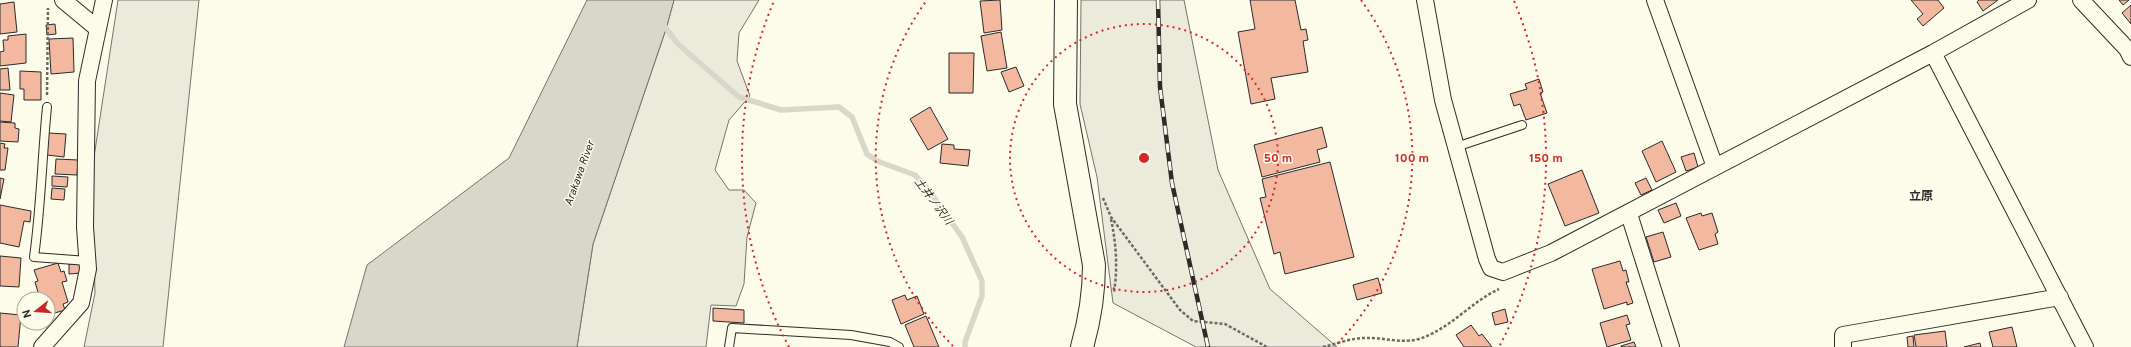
<svg xmlns="http://www.w3.org/2000/svg" width="2131" height="347" viewBox="0 0 2131 347" font-family="Overpass,'Noto Sans JP',sans-serif">
<style>
.green{fill:#ecebdb;stroke:#74746e}
.water{fill:#d8d7c9;stroke:#74746e}
.lines{fill:none;stroke-linecap:round;stroke-linejoin:round}
.stream{stroke:#d8d7c9;stroke-width:5.5}
.building{fill:#f2b8a0;stroke:#2b2b2b}
.lane-casing{stroke:#2b2b2b;stroke-width:10}
.street-casing{stroke:#2b2b2b;stroke-width:18}
.secondary-casing{stroke:#2b2b2b;stroke-width:24}
.path{stroke:#6a6964;stroke-width:2.5;stroke-dasharray:3 2;stroke-linecap:butt}
.lane{stroke:#fdfbea;stroke-width:8}
.street{stroke:#fdfbea;stroke-width:16}
.secondary{stroke:#fdfbea;stroke-width:22}
.rail-casing{stroke:#2b2b2b;stroke-width:4.5}
.rail{stroke:#fdfbea;stroke-width:3;stroke-dasharray:9;stroke-linecap:butt}
.ring{fill:none;stroke:#d62828;stroke-width:2;stroke-dasharray:2 4}
.labels{text-anchor:middle;stroke-width:3;stroke-linejoin:round;paint-order:stroke}
.water-label{font-size:11px;font-style:italic;fill:#2b2b2b;stroke:#fdfbea}
.quarter-label{font-size:12px;font-weight:bold;fill:#2b2b2b;stroke:#fdfbea}
.centre{fill:#d62828;stroke:#fdfbea;stroke-width:2}
.ring-label{font-size:12px;text-anchor:middle;font-weight:bold;fill:#d62828;stroke:#fdfbea;stroke-width:3;stroke-linejoin:round;paint-order:stroke}
</style>
<rect width="100%" height="100%" fill="#fdfbea"/>
<path class="green" d="M118 0H199L163 347H84L95 293 92 170Z
M674 0H759L739 33 737 61 750 96 729 120 715 170 729 190H744L756 203 747 237 744 284 736 306 711 305 706 347H577L593 244 666 29Z
M1081 0H1184L1218 170 1270 289 1337 347H1196L1113 303 1097 177 1080 104Z"/>
<path class="water" d="M587 0H674L666 29 593 244 577 347H344L367 265 509 158Z"/>
<g class="lines">
<path class="stream" d="M662 23 678 44 739 97 781 110 839 107 852 117 867 154 877 161 915 175 928 189 962 237 982 281V296L965 342V347"/>
</g>
<path class="building" d="M1000 0 1002 30 984 33 980 1Z
M1250 0H1295L1301 30 1306 29 1308 40 1303 41 1308 72 1271 78 1275 99 1251 104 1238 32 1255 29Z
M1911 0H1938L1944 8 1923 26 1917 19 1923 14Z
M1979 0H1998L1983 11 1977 2Z
M2119 0H2129L2123 5Z
M14 2 17 32 0 34V4Z
M2131 5V24L2122 13Z
M55 24 56 34 47 35 46 25Z
M1001 32 1007 68 987 71 981 36Z
M26 34V63L0 66V52L4 51 3 40H8V36Z
M73 38 74 72 51 74 49 39Z
M949 53H974L973 93H949Z
M1016 67 1024 86 1009 92 1001 72Z
M8 68 10 90H0V69Z
M20 71 41 72V100H24V89H20Z
M1539 79 1543 92 1540 93 1547 113 1526 120 1520 104 1514 106 1510 94 1527 89 1525 84Z
M0 93 14 95 11 122 0 121Z
M930 107 948 139 928 150 910 119Z
M0 122 15 123V128L19 129 18 142 0 141Z
M1322 127 1327 147 1317 150 1320 162 1262 177 1254 145Z
M48 133 66 134 64 157 47 155Z
M1662 141 1676 172 1656 182 1642 151Z
M0 143 5 144 4 148H8L5 170H0Z
M942 144 954 145V149L970 150 968 166 940 163Z
M1694 153 1698 167 1686 171 1681 157Z
M56 159 78 160 77 175 55 174Z
M1330 162 1354 257 1285 274 1280 252 1274 254 1260 198 1266 197 1262 179Z
M1582 170 1599 213 1565 226 1548 184Z
M52 176 68 177 67 187 52 186Z
M0 178 4 179 0 199Z
M1646 178 1652 190 1641 195 1635 183Z
M52 188 65 189 64 200 51 199Z
M1676 203 1681 216 1664 223 1658 210Z
M0 205 31 211 30 222 24 221 19 247 0 243Z
M1701 213 1702 216 1712 213 1718 232 1715 234 1718 244 1699 250 1686 218Z
M1663 232 1671 257 1654 262 1646 237Z
M0 256 21 258 19 287 0 286Z
M1620 261 1623 271 1626 270 1629 282H1626L1633 303 1627 305V302L1604 309 1592 269Z
M58 263 61 272 64 271 67 281 62 282 68 302 63 304 65 310 48 315V299H40L35 282 38 281 34 270Z
M69 264H81V273L69 274Z
M1378 278 1382 293 1357 300 1353 285Z
M905 295 907 300 917 296 924 314 901 324 892 300Z
M713 308 744 310V323L713 321Z
M1505 309 1508 322 1495 325 1492 313Z
M0 313 21 315 18 347H0Z
M1627 315 1630 324 1626 325 1631 340 1607 347 1600 323Z
M926 316 939 347H914L905 325Z
M1471 325 1479 336 1482 334 1492 347H1464L1456 335Z
M2012 327 2017 347H1993L1989 332Z
M1945 331 1947 347H1916L1914 335Z
M1913 336 1914 347H1908L1907 337Z
M1634 342 1636 347H1621V346Z
M1980 343 1981 347H1964Z"/>
<g class="lines">
<g class="lane-casing">
<path id="lane" d="M47 107C42 157 41 207 34 257L88 261
M1456 147 1522 125
M729 347 732 328 851 335 890 342 899 347"/>
</g>
<g class="street-casing">
<path id="street" d="M63 0 98 29
M1425 0 1443 100 1487 259 1491 268 1503 272 1551 253 1933 53 2028 0
M1655 0 1715 167
M2081 0 2127 49 2131 57
M1933 53 2085 347
M1629 214 1671 347
M42 347 81 303 88 269 85 227 87 81 104 0
M1843 347V335L2060 297"/>
</g>
<g class="secondary-casing">
<path id="secondary" d="M1066 0 1065 104 1094 265C1094 294 1090 319 1082 347"/>
</g>
<path class="path" d="M47 95 48 8
M1103 198 1111 217 1180 310 1193 321 1225 324 1267 347
M1111 219C1116 243 1118 267 1114 292
M1323 347C1336 344 1351 338 1365 338 1383 337 1401 344 1419 339 1450 329 1471 302 1499 289"/>
<use href="#lane" class="lane"/>
<use href="#street" class="street"/>
<use href="#secondary" class="secondary"/>
<g class="rail-casing">
<path id="rail" d="M1158 0 1160 87 1172 183 1208 347"/>
</g>
<use href="#rail" class="rail"/>
</g>
<g class="ring">
<circle cx="1144" cy="158" r="134"/>
<path d="M953 346A268 268 0 0 1 927 0M1361 0A268 268 0 0 1 1335 346"/>
<path d="M789 347A402 402 0 0 1 774 1M1514 1A402 402 0 0 1 1499 347"/>
</g>
<g class="labels">
<g class="water-label">
<text transform="translate(579 173) rotate(-70)" y="4">Arakawa River</text>
<text transform="translate(934 201) rotate(53)" y="4">土井ノ沢川</text>
</g>
<g class="quarter-label">
<text x="1921" y="200">立原</text>
</g>
</g>
<circle cx="1144" cy="158" r="6" class="centre"/>
<g class="ring-label">
<text x="1278" y="162">50 m</text>
<text x="1412" y="162">100 m</text>
<text x="1546" y="162">150 m</text>
</g>
<g transform="translate(36 311) rotate(253)"><circle r="19" fill="#fdfbea" stroke="#a9a89e"/>
<path d="M0-3L7 15L0 10L-7 15Z" fill="#c62828"/>
<text y="-6" font-size="11" font-weight="bold" text-anchor="middle" fill="#2b2b2b">N</text>
</g>
</svg>
